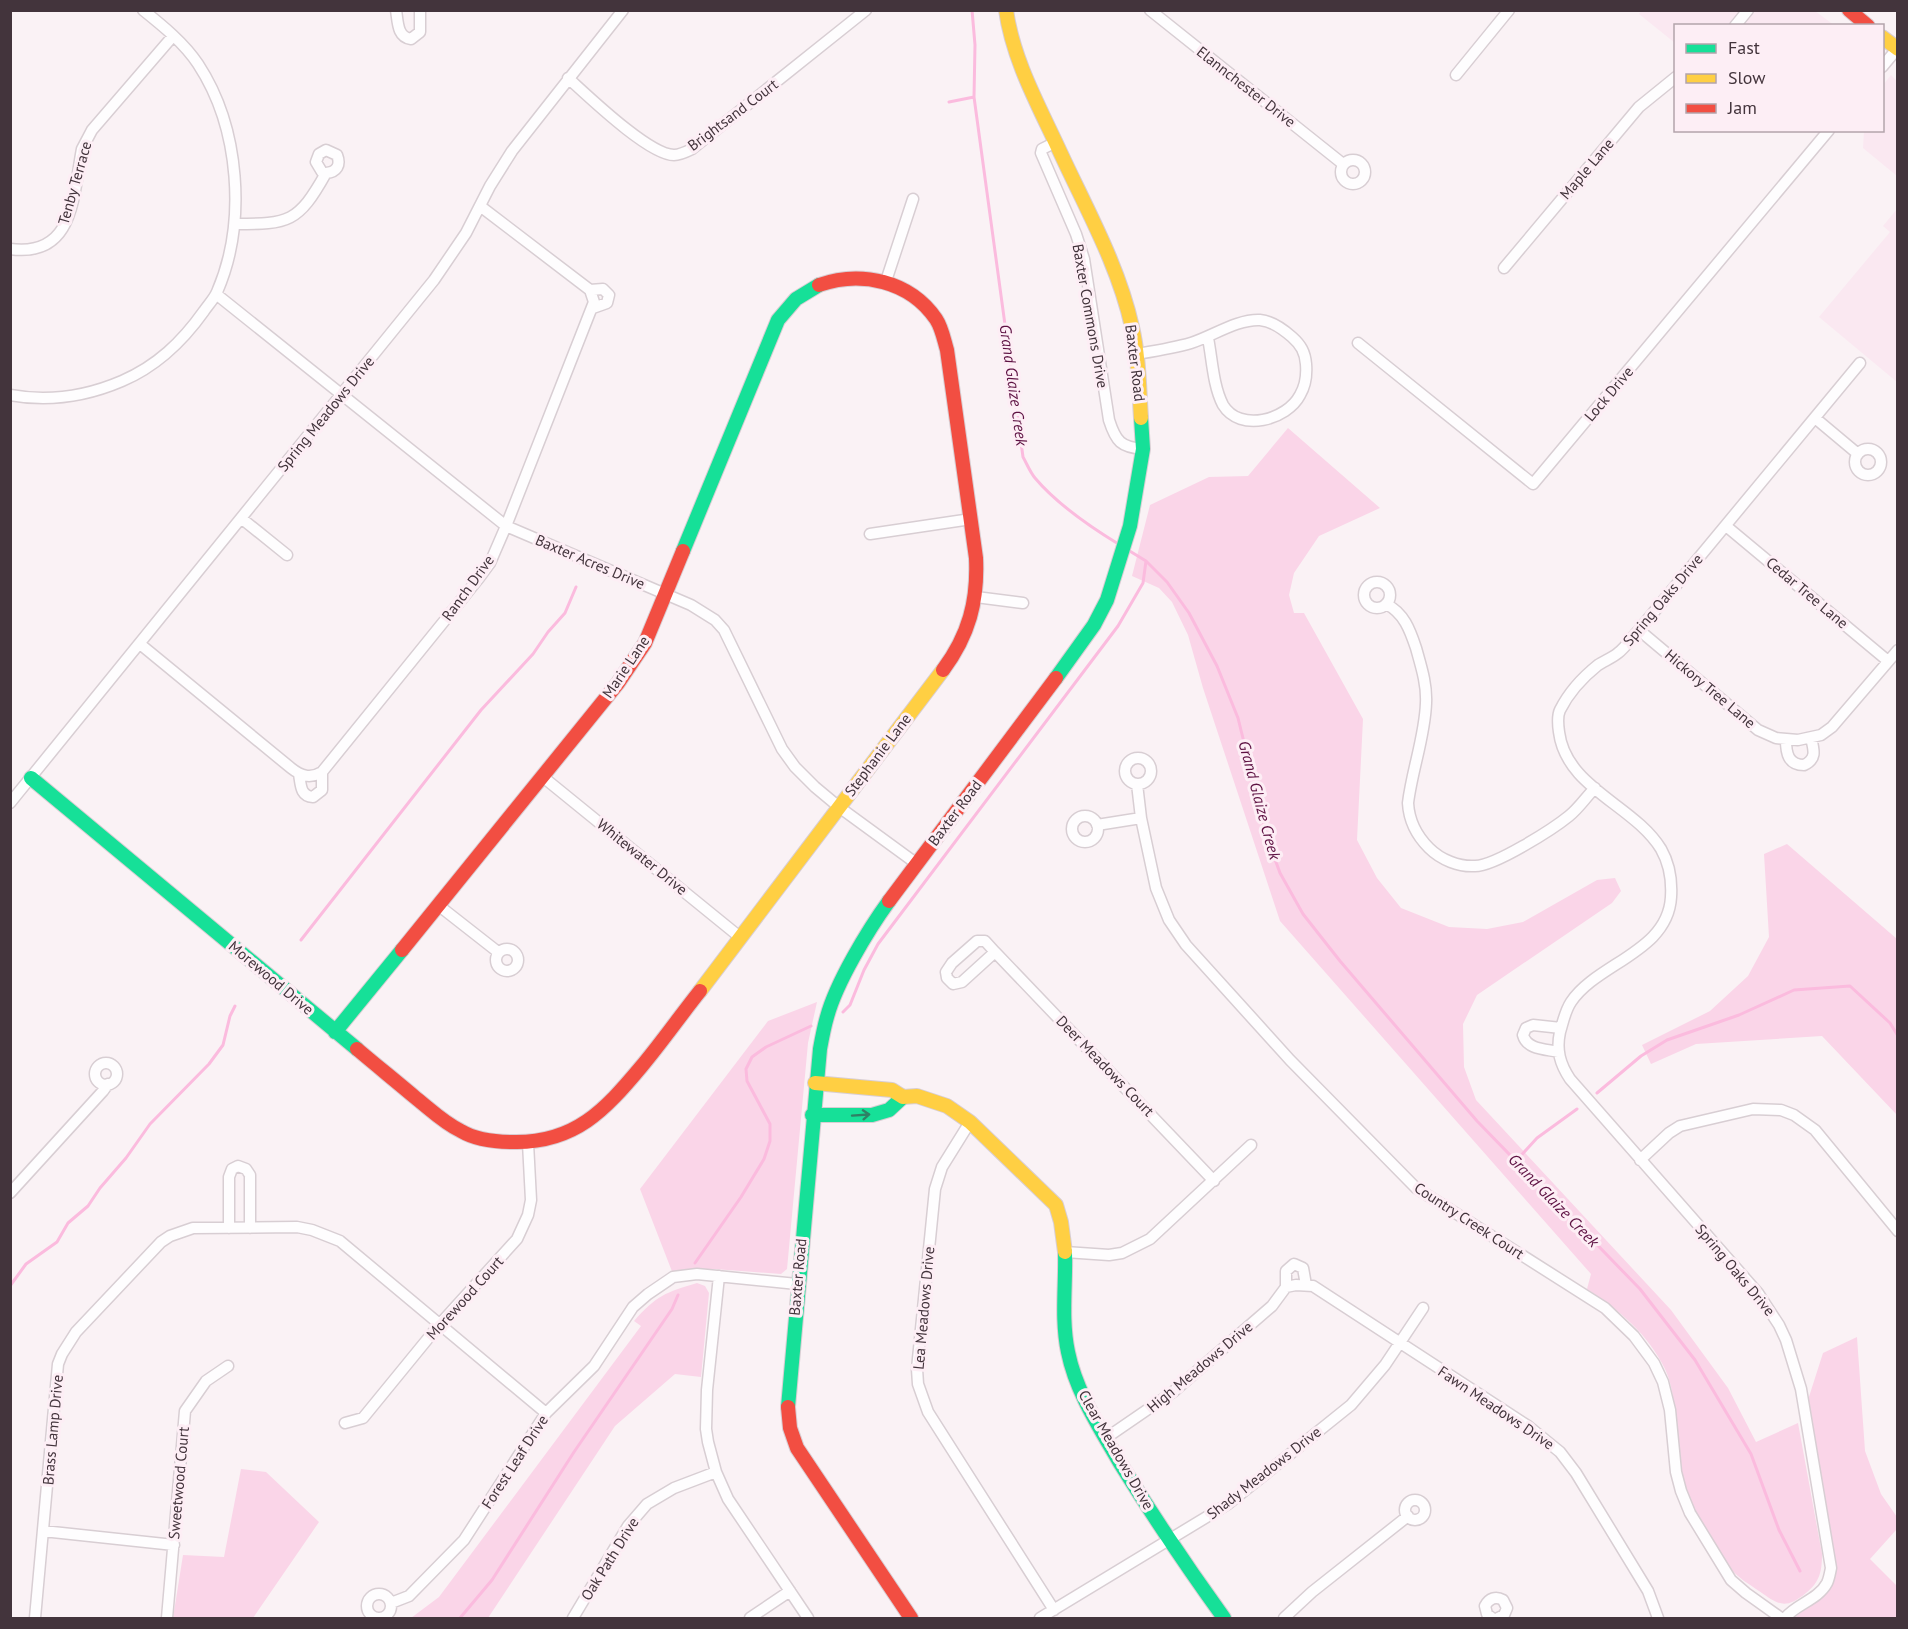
<svg xmlns="http://www.w3.org/2000/svg" width="1908" height="1629" viewBox="0 0 1908 1629" font-family="'PT Sans',sans-serif">
<style>
.built{fill:#fae8f1}
.green{fill:#fad5e8}
.lines{fill:none;stroke-linecap:round;stroke-linejoin:round}
.stream{stroke:#fbbbde;stroke-width:3}
.street-casing{stroke:#d8ced3;stroke-width:13}
.fast-casing{stroke:#d8ced3;stroke-width:16}
.slow-casing{stroke:#d8ced3;stroke-width:16}
.jam-casing{stroke:#d8ced3;stroke-width:16}
.street{stroke:#fefdfe;stroke-width:10}
.fast{stroke:#16e098;stroke-width:14}
.slow{stroke:#ffcf43;stroke-width:14}
.jam{stroke:#f24e42;stroke-width:14}
.oneway{stroke:#2f8165}
.labels{text-anchor:middle;stroke-width:6;stroke-linejoin:round;paint-order:stroke}
.street-label{font-size:15px;fill:#43343c;stroke:#fdeef5}
.water-label{font-size:16px;font-style:italic;fill:#5e1243;stroke:#fdeef5}
</style>
<rect width="100%" height="100%" fill="#faf2f5"/>
<path class="built" d="M1642 10 1741 11 1730 25 1676 26 1675 43 1639 14Z
M1753 10 1815 11 1834 25 1740 26Z
M1891 75 1897 81V176L1863 148 1864 131 1882 130 1883 85Z
M1897 209V382L1819 317 1890 232 1883 226Z"/>
<path class="green" d="M1288 428 1380 508 1319 536 1294 573 1289 595 1294 613H1304L1363 719 1357 840 1377 878 1401 908 1449 927 1487 929 1523 922 1597 880 1615 878 1621 891 1612 903 1477 995 1463 1024 1464 1067 1476 1100 1671 1310 1728 1388 1756 1442 1798 1423 1822 1554C1822 1571 1820 1582 1806 1593 1785 1610 1779 1605 1759 1591 1749 1584 1738 1578 1730 1568 1724 1561 1719 1550 1714 1541 1702 1520 1685 1497 1680 1472 1674 1441 1679 1399 1665 1369 1648 1334 1619 1310 1587 1289L1591 1274 1280 921 1203 688 1188 635 1172 602 1159 588 1132 576 1150 505 1209 477 1248 476Z
M1787 844 1897 939V1115L1822 1036 1696 1044 1651 1064 1642 1045 1710 1011 1748 976 1769 937 1764 854Z
M817 1002 808 1043 787 1269 781 1274 714 1269 673 1274 640 1189 768 1021Z
M697 1283 705 1286 709 1293 701 1377 675 1374 615 1426 488 1618H411L439 1597 641 1326 634 1321C656 1296 666 1292 697 1283Z
M1857 1337 1865 1451 1881 1494 1897 1517V1529L1870 1559 1897 1586V1618H1794L1829 1591 1836 1569 1807 1403 1823 1353Z
M241 1469 266 1472 319 1522 253 1618H173L183 1555 224 1557Z"/>
<g class="lines">
<path class="stream" d="M972 10 975 45 974 97 1023 457C1027 464 1030 472 1035 478 1056 503 1092 528 1120 545
M949 102 974 97
M1128 550 1146 561 1167 582 1189 613 1217 666 1238 718 1268 840 1280 873 1303 914 1340 961 1477 1121 1640 1289 1695 1360 1751 1454 1779 1530 1800 1571
M301 940 481 710 533 654 548 632 565 613 576 587
M843 1012 850 1005 864 970 878 944 1118 626 1143 583 1146 561
M1597 1093 1641 1056 1667 1040 1739 1015 1794 990 1850 986 1890 1023 1898 1036
M1516 1161 1537 1138 1577 1109
M695 1263 741 1197 764 1159 770 1141V1124L747 1081 746 1069 752 1057 766 1047 811 1026
M10 1286 26 1264 57 1242 68 1223 88 1206 100 1188 126 1158 150 1124 209 1064 223 1045 230 1016 235 1006
M460 1618 492 1580 574 1452 672 1309 678 1295"/>
<g class="street-casing">
<path id="street" d="M396 10C398 22 397 37 411 39L420 32V10
M1150 10 1343 164
M1735 26 1748 10
M1882 67 1897 49
M1456 75 1509 10
M568 78C588 96 649 155 674 155 680 155 686 152 692 149L866 10
M1056 142 1042 149 1041 153 1076 234 1084 259 1109 420C1116 442 1121 447 1143 449
M1341 172a12 12 0 1 1 24 0a12 12 0 1 1-24 0Z
M235 224C289 224 298 223 326 173 337 172 341 165 337 155L326 150 319 154 316 162 322 172 326 173
M10 249C75 258 73 195 82 149L92 130 173 36
M1504 268 1639 107 1676 77
M886 281 913 199
M590 290 603 289 609 295 607 303 593 308
M216 294 506 526 691 605 715 620 724 630 782 749 795 767 815 787 839 807 917 864
M1358 343 1533 484 1829 130
M1137 354C1155 351 1174 348 1191 343 1213 336 1237 319 1260 320 1272 321 1283 329 1292 337 1301 345 1305 352 1306 364 1307 376 1306 385 1300 395 1287 420 1240 433 1223 405 1213 386 1212 358 1208 338
M10 395C48 402 87 396 122 381 157 366 182 342 204 311 208 305 214 299 217 292 247 223 240 128 198 64 184 43 163 26 143 10
M1815 418 1858 454
M1855 462a13 13 0 1 1 26 0a13 13 0 1 1-26 0Z
M241 518 287 555
M1726 526 1888 661
M870 534 971 519
M1364 595a13 13 0 1 1 26 0a13 13 0 1 1-26 0Z
M976 597 1023 603
M1386 604C1404 613 1410 630 1416 648 1421 666 1427 684 1426 703 1425 736 1412 770 1408 803 1409 821 1416 835 1429 848 1441 860 1459 867 1475 866 1495 866 1553 829 1569 816 1579 808 1586 797 1595 788
M1639 630 1758 730 1776 738 1798 740 1821 735 1832 727 1898 650
M140 644 291 768C301 776 310 779 322 772L479 578 490 563 506 526 594 302 590 290 480 206
M1786 740C1786 753 1788 765 1804 765 1817 759 1814 750 1811 738
M1125 771a13 13 0 1 1 26 0a13 13 0 1 1-26 0Z
M299 774C301 785 300 796 313 797L322 790V772
M543 777 741 938
M1137 784 1141 818 1156 888 1169 920 1186 945 1290 1060 1416 1188 1605 1308 1634 1336 1654 1363 1663 1382 1670 1410 1676 1472 1681 1491 1690 1513 1731 1580 1746 1593 1781 1618
M10 803 434 280 466 233 490 186 512 151 623 10
M1072 829a13 13 0 1 1 26 0a13 13 0 1 1-26 0Z
M1097 825 1141 818
M438 905 498 952
M496 960a11 11 0 1 1 22 0a11 11 0 1 1-22 0Z
M995 952 962 982 953 984 947 978 946 972 952 963 977 941H985L995 952 1214 1181
M1559 1052C1546 1049 1527 1050 1523 1035L1526 1028 1533 1025 1561 1028
M95 1074a11 11 0 1 1 22 0a11 11 0 1 1-22 0Z
M970 1122 942 1167 935 1189 917 1369 918 1384 928 1412 1054 1610
M1640 1160 1669 1133 1680 1126 1753 1109 1781 1110 1794 1115 1815 1130 1898 1231
M10 1193 103 1091 108 1084
M229 1228V1177L232 1169 238 1166 246 1169 250 1175V1228
M1065 1252 1109 1255 1122 1253 1150 1239 1251 1145
M719 1276 707 1390 706 1429 708 1442 716 1472 728 1499 808 1618
M1286 1287V1271L1294 1264 1303 1268 1306 1285
M345 1423 363 1418 439 1325 517 1239 528 1215 531 1200 528 1143
M1106 1438 1173 1392 1272 1306 1286 1287 1296 1285 1313 1286 1528 1426 1560 1452 1576 1473 1648 1591 1658 1618
M1405 1510a10 10 0 1 1 20 0a10 10 0 1 1-20 0Z
M43 1531 174 1545
M367 1606a12 12 0 1 1 24 0a12 12 0 1 1-24 0Z
M391 1603 409 1596 464 1540 546 1413 594 1366 633 1307 648 1294 673 1277 697 1274 797 1284
M35 1618 58 1364 62 1354 76 1332 161 1242 170 1236 193 1228 297 1227 312 1230 340 1241 546 1413
M167 1618 185 1411 206 1381 228 1366
M573 1618 628 1526 647 1504 674 1488 716 1472
M750 1618 790 1591
M1040 1618 1228 1504 1351 1405 1385 1365 1423 1308
M1284 1618 1312 1592 1408 1516
M1492 1618 1487 1614 1485 1606C1489 1598 1496 1596 1503 1600L1507 1608 1504 1615 1498 1618
M1785 1618C1796 1604 1818 1600 1827 1583 1829 1579 1830 1573 1831 1568L1801 1389 1786 1340 1779 1325 1758 1293 1570 1079C1560 1064 1556 1050 1560 1032 1563 1022 1565 1011 1571 1002 1597 963 1668 952 1671 897 1672 881 1669 863 1661 849 1634 805 1566 788 1559 732 1558 725 1557 716 1560 710 1569 692 1583 677 1598 665 1604 661 1612 658 1618 653 1626 647 1632 637 1639 630L1860 363"/>
</g>
<g class="fast-casing">
<path id="fast" d="M683 551 778 320 796 299 819 285
M1056 678 1094 625 1107 600 1130 526 1143 449 1141 418
M31 778 357 1049
M335 1032 402 950
M812 1115H872L889 1110 903 1097
M1065 1252C1066 1285 1061 1319 1068 1352 1076 1392 1100 1428 1120 1463 1153 1516 1187 1567 1224 1618
M788 1407 820 1049C822 1038 824 1027 827 1017 836 983 868 930 889 901"/>
</g>
<g class="slow-casing">
<path id="slow" d="M1006 10C1013 61 1040 108 1061 154 1087 210 1119 267 1132 327 1139 357 1139 388 1141 418
M1882 37 1898 49
M700 991 943 670
M815 1083 892 1090 903 1097 917 1096 947 1106 970 1122 1056 1205 1061 1222 1065 1252"/>
</g>
<g class="jam-casing">
<path id="jam" d="M1849 10 1868 26
M819 285C861 270 910 281 936 319 942 328 944 340 947 350L976 558C978 601 969 635 943 670
M889 901 1056 678
M402 950 618 683 645 643 683 551
M357 1049C377 1066 397 1082 417 1099 431 1110 444 1123 461 1131 476 1140 496 1142 514 1142 575 1143 605 1110 641 1067 662 1042 680 1016 700 991
M788 1407 790 1428 797 1448 911 1618"/>
</g>
<use href="#street" class="street"/>
<use href="#fast" class="fast"/>
<use href="#slow" class="slow"/>
<use href="#jam" class="jam"/>
</g>
<defs><path id="oneway-shaft" d="M-6 0H5M1.5-3L5.5 0L1.5 3" fill="none" stroke-width="1.6" stroke-linecap="round" stroke-linejoin="round" transform="scale(1.5)"/></defs>
<use class="oneway" href="#oneway-shaft" transform="translate(861 1115) rotate(-4)"/>
<g class="labels">
<g class="street-label">
<text transform="translate(1246 87) rotate(38)" y="5">Elannchester Drive</text>
<text transform="translate(733 115) rotate(-37)" y="5">Brightsand Court</text>
<text transform="translate(1587 169) rotate(-50)" y="5">Maple Lane</text>
<text transform="translate(75 183) rotate(-74)" y="5">Tenby Terrace</text>
<text transform="translate(1090 316) rotate(80)" y="5">Baxter Commons Drive</text>
<text transform="translate(1135 363) rotate(83)" y="5">Baxter Road</text>
<text transform="translate(1609 394) rotate(-50)" y="5">Lock Drive</text>
<text transform="translate(326 414) rotate(-51)" y="5">Spring Meadows Drive</text>
<text transform="translate(590 562) rotate(23)" y="5">Baxter Acres Drive</text>
<text transform="translate(468 588) rotate(-54)" y="5">Ranch Drive</text>
<text transform="translate(1807 593) rotate(40)" y="5">Cedar Tree Lane</text>
<text transform="translate(1663 600) rotate(-50)" y="5">Spring Oaks Drive</text>
<text transform="translate(626 667) rotate(-56)" y="5">Marie Lane</text>
<text transform="translate(1710 689) rotate(40)" y="5">Hickory Tree Lane</text>
<text transform="translate(878 755) rotate(-53)" y="5">Stephanie Lane</text>
<text transform="translate(955 813) rotate(-53)" y="5">Baxter Road</text>
<text transform="translate(642 857) rotate(39)" y="5">Whitewater Drive</text>
<text transform="translate(271 978) rotate(40)" y="5">Morewood Drive</text>
<text transform="translate(1105 1066) rotate(46)" y="5">Deer Meadows Court</text>
<text transform="translate(1469 1221) rotate(33)" y="5">Country Creek Court</text>
<text transform="translate(1735 1270) rotate(50)" y="5">Spring Oaks Drive</text>
<text transform="translate(798 1277) rotate(-85)" y="5">Baxter Road</text>
<text transform="translate(465 1298) rotate(-48)" y="5">Morewood Court</text>
<text transform="translate(924 1308) rotate(-85)" y="5">Lea Meadows Drive</text>
<text transform="translate(1200 1367) rotate(-40)" y="5">High Meadows Drive</text>
<text transform="translate(1496 1408) rotate(34)" y="5">Fawn Meadows Drive</text>
<text transform="translate(53 1430) rotate(-85)" y="5">Brass Lamp Drive</text>
<text transform="translate(1116 1450) rotate(60)" y="5">Clear Meadows Drive</text>
<text transform="translate(515 1462) rotate(-57)" y="5">Forest Leaf Drive</text>
<text transform="translate(1264 1473) rotate(-38)" y="5">Shady Meadows Drive</text>
<text transform="translate(179 1483) rotate(-85)" y="5">Sweetwood Court</text>
<text transform="translate(610 1559) rotate(-58)" y="5">Oak Path Drive</text>
</g>
<g class="water-label">
<text transform="translate(1014 385) rotate(82)" y="6">Grand Glaize Creek</text>
<text transform="translate(1260 800) rotate(75)" y="6">Grand Glaize Creek</text>
<text transform="translate(1554 1200) rotate(46)" y="6">Grand Glaize Creek</text>
</g>
</g>
<rect width="1908" height="1629" fill="none" stroke="#43343c" stroke-width="24"/>
<rect x="1674" y="24" width="210" height="108" fill="#fdeef5" stroke="#b3a4ab" stroke-width="1.5"/>
<rect x="1686" y="44" width="30" height="9" fill="#16e098" stroke="#b3a4ab" stroke-width="1.5"/>
<text x="1728" y="54" font-size="18" fill="#43343c">Fast</text>
<rect x="1686" y="74" width="30" height="9" fill="#ffcf43" stroke="#b3a4ab" stroke-width="1.5"/>
<text x="1728" y="84" font-size="18" fill="#43343c">Slow</text>
<rect x="1686" y="104" width="30" height="9" fill="#f24e42" stroke="#b3a4ab" stroke-width="1.5"/>
<text x="1728" y="114" font-size="18" fill="#43343c">Jam</text>
</svg>
